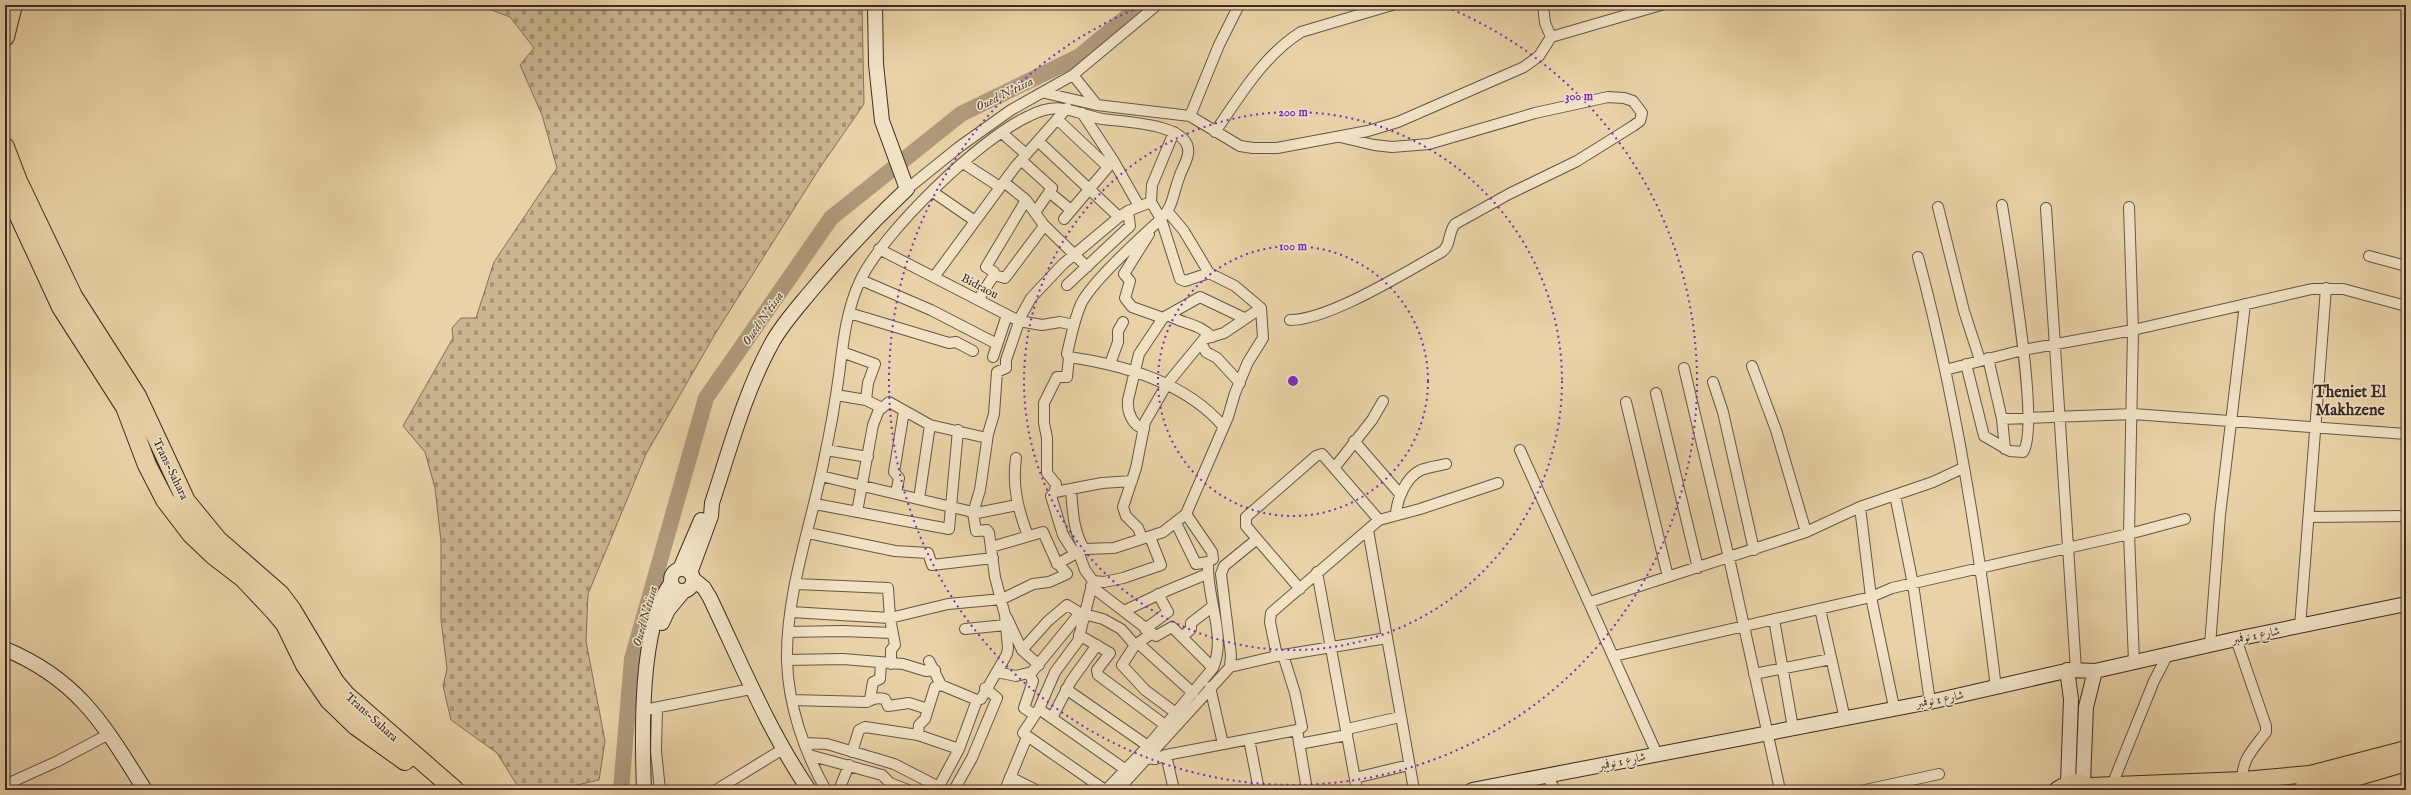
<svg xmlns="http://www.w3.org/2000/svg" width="2411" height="795" viewBox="0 0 2411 795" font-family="'IM FELL English',Amiri,serif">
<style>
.cemetery{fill:url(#cemetery-stones);stroke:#83705b}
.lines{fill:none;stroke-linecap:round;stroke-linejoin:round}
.river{stroke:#ae997b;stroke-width:16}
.street-casing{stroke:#665546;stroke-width:12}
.secondary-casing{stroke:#3b2b25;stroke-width:16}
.primary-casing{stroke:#3b2b25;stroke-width:18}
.highway-casing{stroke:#3b2b25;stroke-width:20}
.street{stroke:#f1e2c6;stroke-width:10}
.secondary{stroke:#f1e2c6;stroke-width:14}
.primary{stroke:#e9d2a7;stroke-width:16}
.highway{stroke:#e9d2a7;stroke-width:18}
.ring{fill:none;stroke:#7b2cbf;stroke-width:2;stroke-dasharray:2 4}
.labels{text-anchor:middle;stroke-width:3;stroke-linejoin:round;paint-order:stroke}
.street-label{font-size:12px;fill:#3b2b25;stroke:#f1e2c6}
.water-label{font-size:13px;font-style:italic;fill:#58463a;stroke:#f1e2c6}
.district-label{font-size:16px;font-weight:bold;fill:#3b2b25;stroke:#f1e2c6}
.centre{fill:#7b2cbf;stroke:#f1e2c6;stroke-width:2}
.ring-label{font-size:12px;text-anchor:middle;font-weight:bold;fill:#7b2cbf;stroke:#f1e2c6;stroke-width:3;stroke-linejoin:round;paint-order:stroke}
</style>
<defs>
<pattern id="cemetery-stones" width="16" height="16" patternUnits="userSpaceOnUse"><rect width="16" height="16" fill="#cbb691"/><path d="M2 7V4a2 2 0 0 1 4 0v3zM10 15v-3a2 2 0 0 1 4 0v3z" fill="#a69476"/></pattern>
</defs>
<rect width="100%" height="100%" fill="#e9d2a7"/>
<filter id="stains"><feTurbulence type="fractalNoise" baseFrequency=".005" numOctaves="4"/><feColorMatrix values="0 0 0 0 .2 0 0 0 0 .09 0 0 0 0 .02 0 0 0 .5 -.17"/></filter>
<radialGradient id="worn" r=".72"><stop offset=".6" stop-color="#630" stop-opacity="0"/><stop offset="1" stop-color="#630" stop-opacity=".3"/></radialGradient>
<path class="cemetery" d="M478 5H862L864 104 819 169 715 334 646 454 588 594 586 641 605 741 599 780 555 790H520L497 753 451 720 443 686 447 669 441 620V541L435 488 425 452 403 426 453 338 452 328 461 318H476L494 262 557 168 542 115 520 65 534 48 510 17Z"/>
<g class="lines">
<path class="river" d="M621 790 632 659 706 398 831 218 961 114 1080 56 1141 5"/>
<g class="street-casing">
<path id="street" d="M1543 5 1545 23 1551 37
M1073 75 1097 105
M1045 93 1097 105 1190 116 1240 146 1253 148H1277L1368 131 1398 122 1524 67 1539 56 1551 37 1661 5
M1082 113 1113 160 1139 206
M1190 116 1219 45 1239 5
M1057 119 1108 167 1064 219
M1215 132C1240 96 1263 56 1301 32L1392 5
M1002 133 1026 154
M1038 141 1119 217
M1021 160 1052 188 1036 211
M963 163 1000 187
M1004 182 1026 200 1043 224 1087 267
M907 189 959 147 1011 110 1073 75 1157 5
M933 192 975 221
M1049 192 1071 210
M1026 200 986 267 994 272V275L1005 278 1044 226
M1938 207 1964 311 1980 360
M2129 207 2133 330 2129 534 2134 662
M2046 208 2076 670
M1149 234 1124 274 1130 281 1125 298 1132 307 1163 318
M879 249 1019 321 1042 325 1060 322 1074 325
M2369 256 2406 266
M1918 257C1956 398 1979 543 1996 688
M1209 273 1185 281 1180 279 1161 219C1141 237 1092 281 1081 304 1074 320 1071 337 1067 354L1069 357C1124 365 1185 382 1223 426
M934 277 1015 167 1067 108
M861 280 931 310 997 344
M1067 285 1130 226 1128 211
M978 300 994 275
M849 313 949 343 956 342 973 351
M1168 315 1200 297 1244 318
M1290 320C1329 320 1404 273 1440 253 1452 246 1447 234 1455 224L1509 194 1577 161 1633 126 1640 121 1642 113 1633 101 1624 98 1608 97 1535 113 1429 144 1392 147 1374 145 1340 137
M1201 343 1206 352 1217 358 1240 383
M842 352 875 364 868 383 866 400
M993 357 1007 315
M1069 357 1067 377H1057L1044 403V423L1047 438V473L1056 484 1055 492 1051 496 1063 535 1075 554
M1988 358 2002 419 2133 414 2406 434
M1110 364 1118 342V331L1123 322
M1966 364 1984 436 2010 451 2023 452C2041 427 2008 245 2002 205
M1752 366 1776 430 1806 532
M1684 368 1729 558 1780 790
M1945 370 2023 350 2133 330 2312 289H2343L2406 306
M1713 382 1723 412 1754 550
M1656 393 1698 568
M836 395 866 400 882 408 889 402 930 425 987 438
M1626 402 1668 577
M2002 419 2005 449
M1144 429C1132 425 1127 412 1128 400L1139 354 1163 318 1168 315C1183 324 1200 324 1212 337
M1354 441 1400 494
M826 450 868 457
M1520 450 1657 754
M1016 458C1012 487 1018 509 1028 536
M1335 467 1372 420 1383 401
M821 476 977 513 1017 505
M1071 490C1073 512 1073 530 1084 549
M1055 492 1102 483 1132 481
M896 493 899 478 894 472 904 411
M1895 495 1913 584 1930 702
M919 499 930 425
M815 504 949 529 958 430
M1860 507 1871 597 1894 707
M857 512 873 425 880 407
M1396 514C1397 499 1406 477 1421 470 1429 467 1438 466 1446 464
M2309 517 2406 516
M1176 523 1196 564 1208 562 1213 559 1212 552 1186 514
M1368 530 1414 790
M808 533 895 551 928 553 932 565 993 558
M1142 538 1138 528 1126 516 1123 507 1136 468 1145 422 1167 384 1204 339 1224 333 1261 308
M1257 539 1300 589
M1078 551 1085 570 1093 581
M1057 564 1084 549 1114 548 1163 532 1186 514 1228 417 1235 393 1248 362 1263 338 1261 308 1235 286 1209 273 1184 231 1168 212
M1317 572 1357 790
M1093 581 1078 641 1055 672 1039 709 1023 733 1105 790
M1093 581 1104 582 1123 578 1161 565 1150 537
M796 584 888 588 890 618 895 645 891 650V664
M1091 586 1156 636 1172 627 1213 668
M1590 602 1806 532 1860 507 1933 482 1963 468
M1820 609 1845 719
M1124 611 1166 591 1207 574
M791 612 890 618 948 604 1002 599 1033 584 1049 582 1067 574 1056 561 1043 532 991 547
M1007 618 1022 650 1039 665
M1774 619 1793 728
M2300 627 2326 288
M965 629 1006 625
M1145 629 1168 612 1158 594
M788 632 843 631 892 633
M1151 634 1135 645 1122 665 1145 690 1176 713
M1079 635 1110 653 1097 670 1098 675 1165 725
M1182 637 1191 629V623L1213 606
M2236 639 2266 726V732C2255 747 2240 761 2243 780
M1138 643 1193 693
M2210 645 2220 515 2245 304
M1022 650 1048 621 1067 605 1080 613 1103 619 1121 629 1135 645
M1283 655 1295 693 1302 727 1297 730 1307 790
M1277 656 1270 622 1271 613 1379 520 1420 509 1498 483
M1614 656 1871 597 1892 588 2129 534 2185 519
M787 660 843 659 903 664 926 671 935 670
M929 661 941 685 977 700
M1230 667 1277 656 1387 638
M997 672 1016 676 1032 672 1080 613
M1029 674 1033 681 1024 708 1035 715
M1754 674 1831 659
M1210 687 1223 744
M1066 689 1148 746
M870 699 873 682 880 679 881 663
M792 700 867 702C873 699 877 697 885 699L888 706 909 703 928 709
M657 708 656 751 660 790
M1039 709 1126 770
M644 710 751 689
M1052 718 1071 681 1097 645
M1347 729 1400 717
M918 735 919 725 925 719 935 687 941 685
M1249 739 1259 790
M805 743 827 744 894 764 939 787
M1299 744 1347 735
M852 752 859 730 865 727 918 735 959 749
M809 755 882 775 890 783 908 790
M1166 755 1174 790
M1147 758 1155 759 1166 755 1297 730
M1547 776 1555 790
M1010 777 1036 790
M1355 778 1409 765
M5 785 58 761 109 734
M2112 785 2154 681 2168 654
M716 790 783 749
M826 790C804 752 788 704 787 660 786 592 811 526 824 460 830 432 835 404 839 375 843 343 846 311 860 281 883 232 979 139 1029 116 1061 100 1072 113 1102 119 1122 122 1193 123 1188 154 1187 162 1181 170 1179 178 1173 194 1173 207 1161 219L1151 202
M839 790 849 765
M937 790 959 749 977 700 981 699 1007 654 1008 648 1005 615 995 577 989 533 987 530 976 531 973 513 980 490 988 434 994 414 997 372 1006 368V360L1021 316 1031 298 1063 264 1119 217 1128 211 1151 202 1152 185 1174 132
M954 790 972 758 997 698 985 688
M1005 790 1027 737
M1106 790 1148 746 1213 668C1227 635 1206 598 1208 562
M1118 790 1230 667 1231 655 1221 574 1224 566 1257 539 1246 526V517L1316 456 1322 454 1379 520
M1865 790 1939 774"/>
</g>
<g class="secondary-casing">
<path id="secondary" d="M671 580a11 11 0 1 1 22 0a11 11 0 1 1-22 0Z
M680 569 701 520
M690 573 711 516 712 503C730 449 745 391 773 341 784 322 798 307 812 290 842 254 873 221 907 189L882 121 876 64 875 5
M693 579 704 588 710 598C741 663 768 730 809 790
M662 623 668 610 683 592
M5 649C79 680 104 725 145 790
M2067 670 2071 699 2068 783
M2083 783 2086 707 2095 671
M644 790C642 736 639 627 671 583
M1472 790 1930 702 2070 670 2095 671 2236 639 2406 604"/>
</g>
<g class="primary-casing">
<path id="primary" d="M2090 786 2243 780 2310 774 2406 749
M2057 790C2070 782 2081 778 2093 790
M2301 790 2341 782 2406 763"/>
</g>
<g class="highway-casing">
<path id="highway" d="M5 37 13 5
M5 147 18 181 73 296 137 396 186 501 218 540 280 594 292 610 335 682 346 695 455 790
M5 186 61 307 125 407 147 465 165 500 191 534 213 555 243 578 274 611 285 624 305 665 329 700 356 726 405 761"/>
</g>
<use href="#street" class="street"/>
<use href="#secondary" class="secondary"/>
<use href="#primary" class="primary"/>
<use href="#highway" class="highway"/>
</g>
<g class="ring">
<circle cx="1293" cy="381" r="135"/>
<circle cx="1293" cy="381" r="269"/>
<path d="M1441 5A404 404 0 1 1 1145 5"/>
</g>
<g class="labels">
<g class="street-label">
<text transform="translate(980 286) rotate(28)" y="4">Bidraou</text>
<text transform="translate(171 469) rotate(64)" y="4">Trans-Sahara</text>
<text transform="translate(2256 635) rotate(-11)" y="4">شارع 1 نوفمبر</text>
<text transform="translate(1940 699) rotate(-11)" y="4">شارع 1 نوفمبر</text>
<text transform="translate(372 717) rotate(42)" y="4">Trans-Sahara</text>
<text transform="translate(1622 761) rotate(-12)" y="4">شارع 1 نوفمبر</text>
</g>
<g class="water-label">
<text transform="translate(1004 93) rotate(-26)" y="5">Oued N'tissa</text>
<text transform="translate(762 318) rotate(-55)" y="5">Oued N'tissa</text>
<text transform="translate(644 616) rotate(-74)" y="5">Oued N'tissa</text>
</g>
<g class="district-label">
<text x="2350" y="397">Theniet El<tspan x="2350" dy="18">Makhzene</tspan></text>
</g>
</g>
<circle cx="1293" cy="381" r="6" class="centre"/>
<g class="ring-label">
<text x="1579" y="100">300 m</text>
<text x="1293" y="116">200 m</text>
<text x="1293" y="250">100 m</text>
</g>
<rect width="2411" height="795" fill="none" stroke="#e9d2a7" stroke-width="20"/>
<rect x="6" y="6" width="2399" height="783" fill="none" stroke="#3b2b25" stroke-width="2"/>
<rect x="10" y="10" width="2391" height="775" fill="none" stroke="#3b2b25"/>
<rect width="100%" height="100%" filter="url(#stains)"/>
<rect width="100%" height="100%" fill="url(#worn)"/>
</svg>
